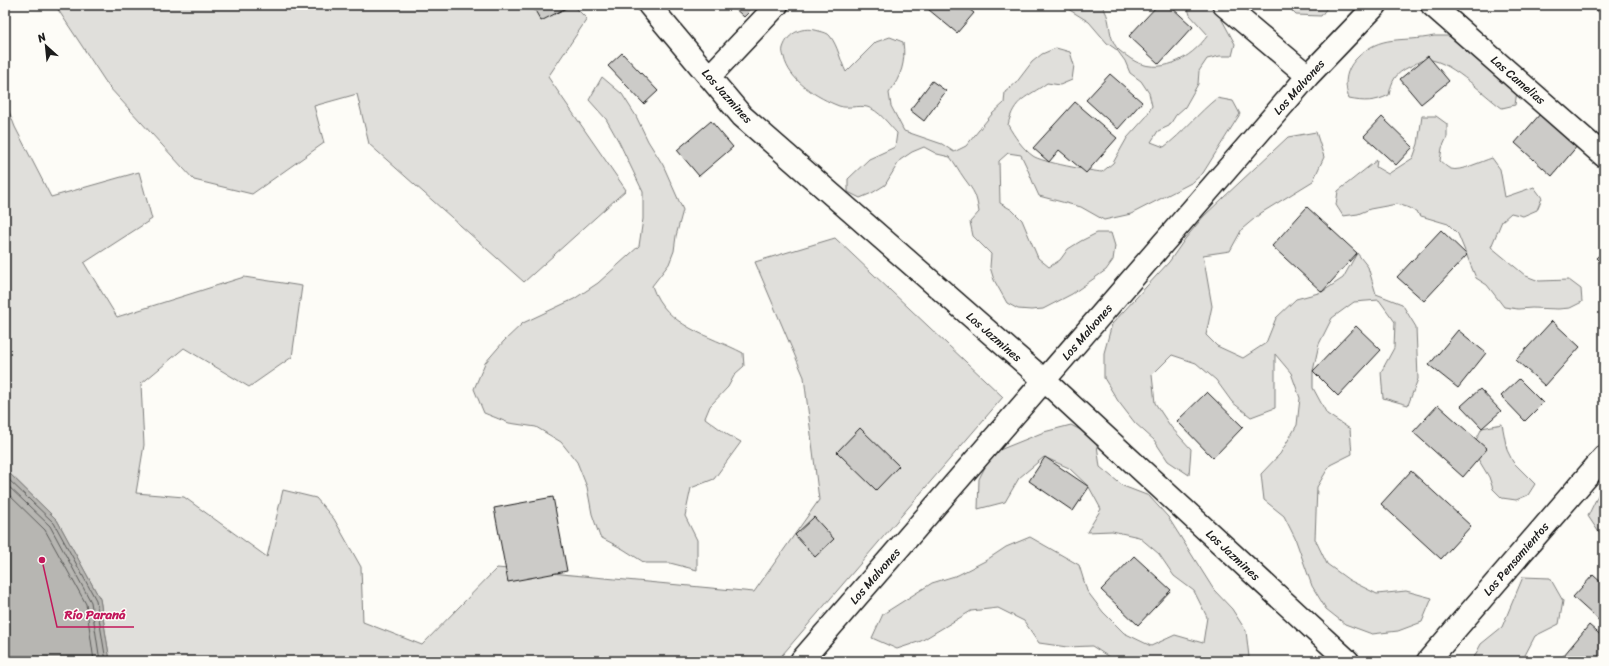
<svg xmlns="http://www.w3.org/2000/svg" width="1609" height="666" viewBox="0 0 1609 666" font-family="Sriracha,sans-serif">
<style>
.green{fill:#e0dfdb;stroke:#7e7e7c}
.water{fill:#b7b6b2;stroke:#797876}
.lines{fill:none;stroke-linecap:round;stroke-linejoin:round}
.shore{stroke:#5a5a58;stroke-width:1}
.building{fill:#cccbc8;stroke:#1c1c1c}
.minor-casing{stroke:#1c1c1c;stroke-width:25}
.minor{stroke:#fdfcf7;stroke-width:22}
.labels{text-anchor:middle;stroke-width:3;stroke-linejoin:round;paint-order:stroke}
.street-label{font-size:12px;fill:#1c1c1c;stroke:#fdfcf7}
.leader{fill:none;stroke:#c2185b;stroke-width:1.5}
.callout-dot{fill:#c2185b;stroke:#fdfcf7;stroke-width:1.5}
.callout-label{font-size:13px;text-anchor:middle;font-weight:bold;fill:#c2185b;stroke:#fdfcf7;stroke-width:3;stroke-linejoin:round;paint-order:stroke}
</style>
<rect width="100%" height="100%" fill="#fdfcf7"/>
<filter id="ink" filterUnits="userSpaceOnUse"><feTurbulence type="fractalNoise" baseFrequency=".025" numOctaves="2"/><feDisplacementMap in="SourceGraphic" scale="8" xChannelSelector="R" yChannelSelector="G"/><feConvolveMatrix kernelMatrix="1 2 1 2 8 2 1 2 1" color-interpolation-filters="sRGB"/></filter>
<g filter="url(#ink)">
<path class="green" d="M55 5H573L587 19 548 77 626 190 524 282 369 144 357 94 314 106 324 143 252 194 194 180 109 87Z
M1056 5H1101C1112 17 1107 32 1115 45 1118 51 1126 55 1131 59 1159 77 1191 59 1208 35L1190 15 1187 5H1209L1221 18 1235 44 1232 56H1220L1207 59 1199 71 1198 84 1185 107 1176 115 1169 126 1158 131 1151 142 1164 147C1183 133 1198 113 1217 98L1233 101 1240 114 1203 173 1193 182 1131 214 1104 220 1081 207 1039 196C1032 182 1028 168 1021 155L1008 153 999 161 1000 203 1012 210 1022 220 1038 258 1049 267 1060 260 1068 249 1081 241 1097 233H1111L1115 246 1113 260 1106 270 1072 294 1043 309 1031 310 1018 309 1007 303 994 280 990 267 991 254 973 236 970 222 979 212C976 194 975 193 964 178 959 171 955 163 950 157L937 154 924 147 912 152 900 160 885 185 872 193 860 198 848 192V179L869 159 895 147 897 133C889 125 879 110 867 107 858 105 848 109 839 106 818 98 789 81 784 57 783 54 782 51 783 48 788 32 803 26 819 31 823 32 828 33 830 36 838 46 840 60 846 72L876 42 890 37 903 42C906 63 901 76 889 93L891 106 904 131 942 144 954 152 966 146 992 114 1004 103 1005 92 1016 83 1032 62 1042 54 1056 48 1070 52 1074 65 1072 80 1060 85 1047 83C1027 98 1014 98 1008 125 1014 136 1023 149 1033 156 1041 162 1091 171 1102 172L1113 163 1127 138 1146 117 1152 106 1149 93 1141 81 1130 73 1125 61 1117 50 1107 43 1089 22 1068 9Z
M1286 5H1329L1321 16 1296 15Z
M1434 36H1449L1465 39 1518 84 1515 105 1502 108C1483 95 1447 56 1424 60 1419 61 1414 65 1409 67 1395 74 1392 80 1389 95 1375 102 1364 102 1349 99 1344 84 1345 71 1356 59 1380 33 1403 43 1434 36Z
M602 77 622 94 636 116 648 141 663 165 683 210 676 236 674 251 669 264 652 286C666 327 709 335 743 353L744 366 735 374 728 387 710 406 705 418 728 435 741 442 714 479 691 488 685 516 697 540V570L670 563H645L623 549 600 537 592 514 587 487 577 462 561 442 536 427 509 423 484 413 474 389 485 363 504 341 523 323 574 299 598 283 639 246 643 219V192L619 142 606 119 589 100Z
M5 101 15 127 51 197 139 172 152 219 84 263 117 317 244 277 302 286 292 357 249 387 184 348 141 384 144 445 136 493 184 497 267 557 283 490 316 498 334 519 361 567 363 622 422 645 497 568 754 592 819 500 804 377 755 262 835 238 1003 397 777 661H110L100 599 57 520 5 469Z
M1422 116H1436L1447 124V137L1442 148 1440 161C1443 163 1447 168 1451 169 1460 172 1482 161 1492 158L1500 169 1505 197 1534 187 1542 198 1537 210 1523 216 1511 213 1502 221 1491 247 1526 276 1539 281 1569 280 1581 289 1582 302 1570 308 1558 309 1532 308 1518 309 1504 307 1487 285 1476 278 1458 234 1448 224 1421 216 1410 208 1397 204 1370 209 1358 214 1343 216 1336 205 1338 191 1377 160 1376 167 1388 174 1413 158 1418 144Z
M1316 132 1324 157 1313 181 1261 213 1242 229 1230 251 1203 255 1212 306 1206 335 1217 346 1243 358 1266 343 1276 318 1296 299 1322 292 1343 278 1357 253 1368 267 1376 294 1402 304 1416 327 1418 379 1408 405 1383 398 1381 372 1394 348 1395 322 1379 300 1354 302 1332 318 1319 344 1313 371V388L1327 414 1350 429 1352 454 1330 465 1317 487 1315 539 1327 564 1349 580 1377 594 1406 591 1432 598 1422 622 1398 631 1372 634 1345 624 1326 609 1312 586 1295 538 1284 516 1264 500 1261 474 1280 454 1297 425 1300 398 1291 373 1275 354V408L1251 417 1232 402 1216 380 1196 363 1172 355 1152 375 1155 403 1171 427 1191 449 1189 475 1168 461 1154 440 1135 423 1118 401 1104 378V353L1112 324 1169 262 1185 239 1203 217 1224 197 1288 137Z
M1502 424 1507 450 1513 462 1535 484 1528 495 1516 500 1502 498 1493 489 1489 477 1475 454V442L1482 428Z
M1071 425 1096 438 1100 467 1123 486 1149 496 1168 517 1214 590 1232 609 1246 631 1249 657 1245 661H1115L1092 646 1067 647 1039 643 1024 621 998 608 971 611 921 641 897 649 872 638 883 614 932 583 958 575 985 561 1006 547 1030 537 1079 565 1087 591 1103 612 1124 633 1151 646 1175 635 1203 643 1207 617 1194 591 1174 576 1159 554 1139 537 1112 531 1087 532 1101 509 1089 487 1069 468 1044 457 1019 478 1005 502 978 509 979 479 992 453 1044 432Z
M1604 490V540L1588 516 1600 491Z
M1523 577 1550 578 1563 601 1559 624 1535 636 1522 661H1472L1481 644 1502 627Z"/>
<path class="water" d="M5 469 57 520 100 599 110 661H5Z"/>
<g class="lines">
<path class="shore" d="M5 476 54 523 96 600 106 661
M5 483 50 526 91 602 100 661
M5 491 45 530 86 604 94 661"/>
</g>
<path class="building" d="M532 5H572L541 21Z
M731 5H756L744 17Z
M923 5H964L974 13 957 33Z
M1158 5H1169L1193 27 1159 64 1129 36Z
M1591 5H1604V17Z
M622 53 658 91 644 104 608 66Z
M1428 56 1449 81 1421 104 1400 79Z
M1110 74 1142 102 1118 129 1086 100Z
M932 81 946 91 924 121 910 110Z
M1075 102 1117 138 1086 173 1059 150 1049 162 1033 148Z
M1541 113 1578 145 1552 176 1515 143Z
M1382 117 1413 147 1396 165 1364 136Z
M711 121 733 147 699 176 677 150Z
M1307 207 1357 253 1322 292 1272 246Z
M1441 230 1467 255 1424 301 1397 277Z
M1604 251V266L1596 258Z
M1552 321 1580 347 1545 386 1516 360Z
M1356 326 1381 350 1338 396 1313 371Z
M1458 330 1486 353 1458 388 1429 365Z
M1519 379 1543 403 1525 421 1501 396Z
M1480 389 1501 411 1482 428 1461 406Z
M1207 392 1243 427 1213 458 1177 421Z
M1438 405 1487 449 1463 477 1413 432Z
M860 428 899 466 876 490 837 452Z
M1045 457 1089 487 1073 511 1029 481Z
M1411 471 1471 526 1441 559 1381 504Z
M553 497 567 571 508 582 494 508Z
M814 517 834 539 815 557 795 535Z
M1134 556 1171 590 1138 625 1101 590Z
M1593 575 1604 585V625L1573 597Z
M1589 625 1604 638V661H1559Z"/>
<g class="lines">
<g class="minor-casing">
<path id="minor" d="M649 5 742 116 1045 381 1348 661
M1224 5 1308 76
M1432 5 1604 156
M709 77 777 5
M801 661 1308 76 1376 5
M1428 661 1604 457"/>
</g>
<use href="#minor" class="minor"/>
</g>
</g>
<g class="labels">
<g class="street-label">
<text transform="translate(1518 80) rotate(41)" y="4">Las Camelias</text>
<text transform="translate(1299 87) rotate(-48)" y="4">Los Malvones</text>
<text transform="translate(727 96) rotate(48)" y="4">Los Jazmines</text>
<text transform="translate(1087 332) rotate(-49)" y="4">Los Malvones</text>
<text transform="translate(994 337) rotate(41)" y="4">Los Jazmines</text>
<text transform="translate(1233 555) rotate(43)" y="4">Los Jazmines</text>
<text transform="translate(1516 559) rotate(-49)" y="4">Los Pensamientos</text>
<text transform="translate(875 576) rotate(-49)" y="4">Los Malvones</text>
</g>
</g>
<path class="leader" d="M42 560L57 627H134"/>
<circle class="callout-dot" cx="42" cy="560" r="4"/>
<g class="callout-label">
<text x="95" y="619">Río Paraná</text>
</g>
<rect width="1609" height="666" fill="none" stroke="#fdfcf7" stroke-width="20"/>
<rect x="10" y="10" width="1589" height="646" fill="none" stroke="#1c1c1c" stroke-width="1.5" filter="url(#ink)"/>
<g transform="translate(46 46) rotate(333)" stroke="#fdfcf7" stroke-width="3" paint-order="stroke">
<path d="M0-3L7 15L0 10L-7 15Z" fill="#1c1c1c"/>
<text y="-6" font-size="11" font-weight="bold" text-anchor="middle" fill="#1c1c1c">N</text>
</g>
</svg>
